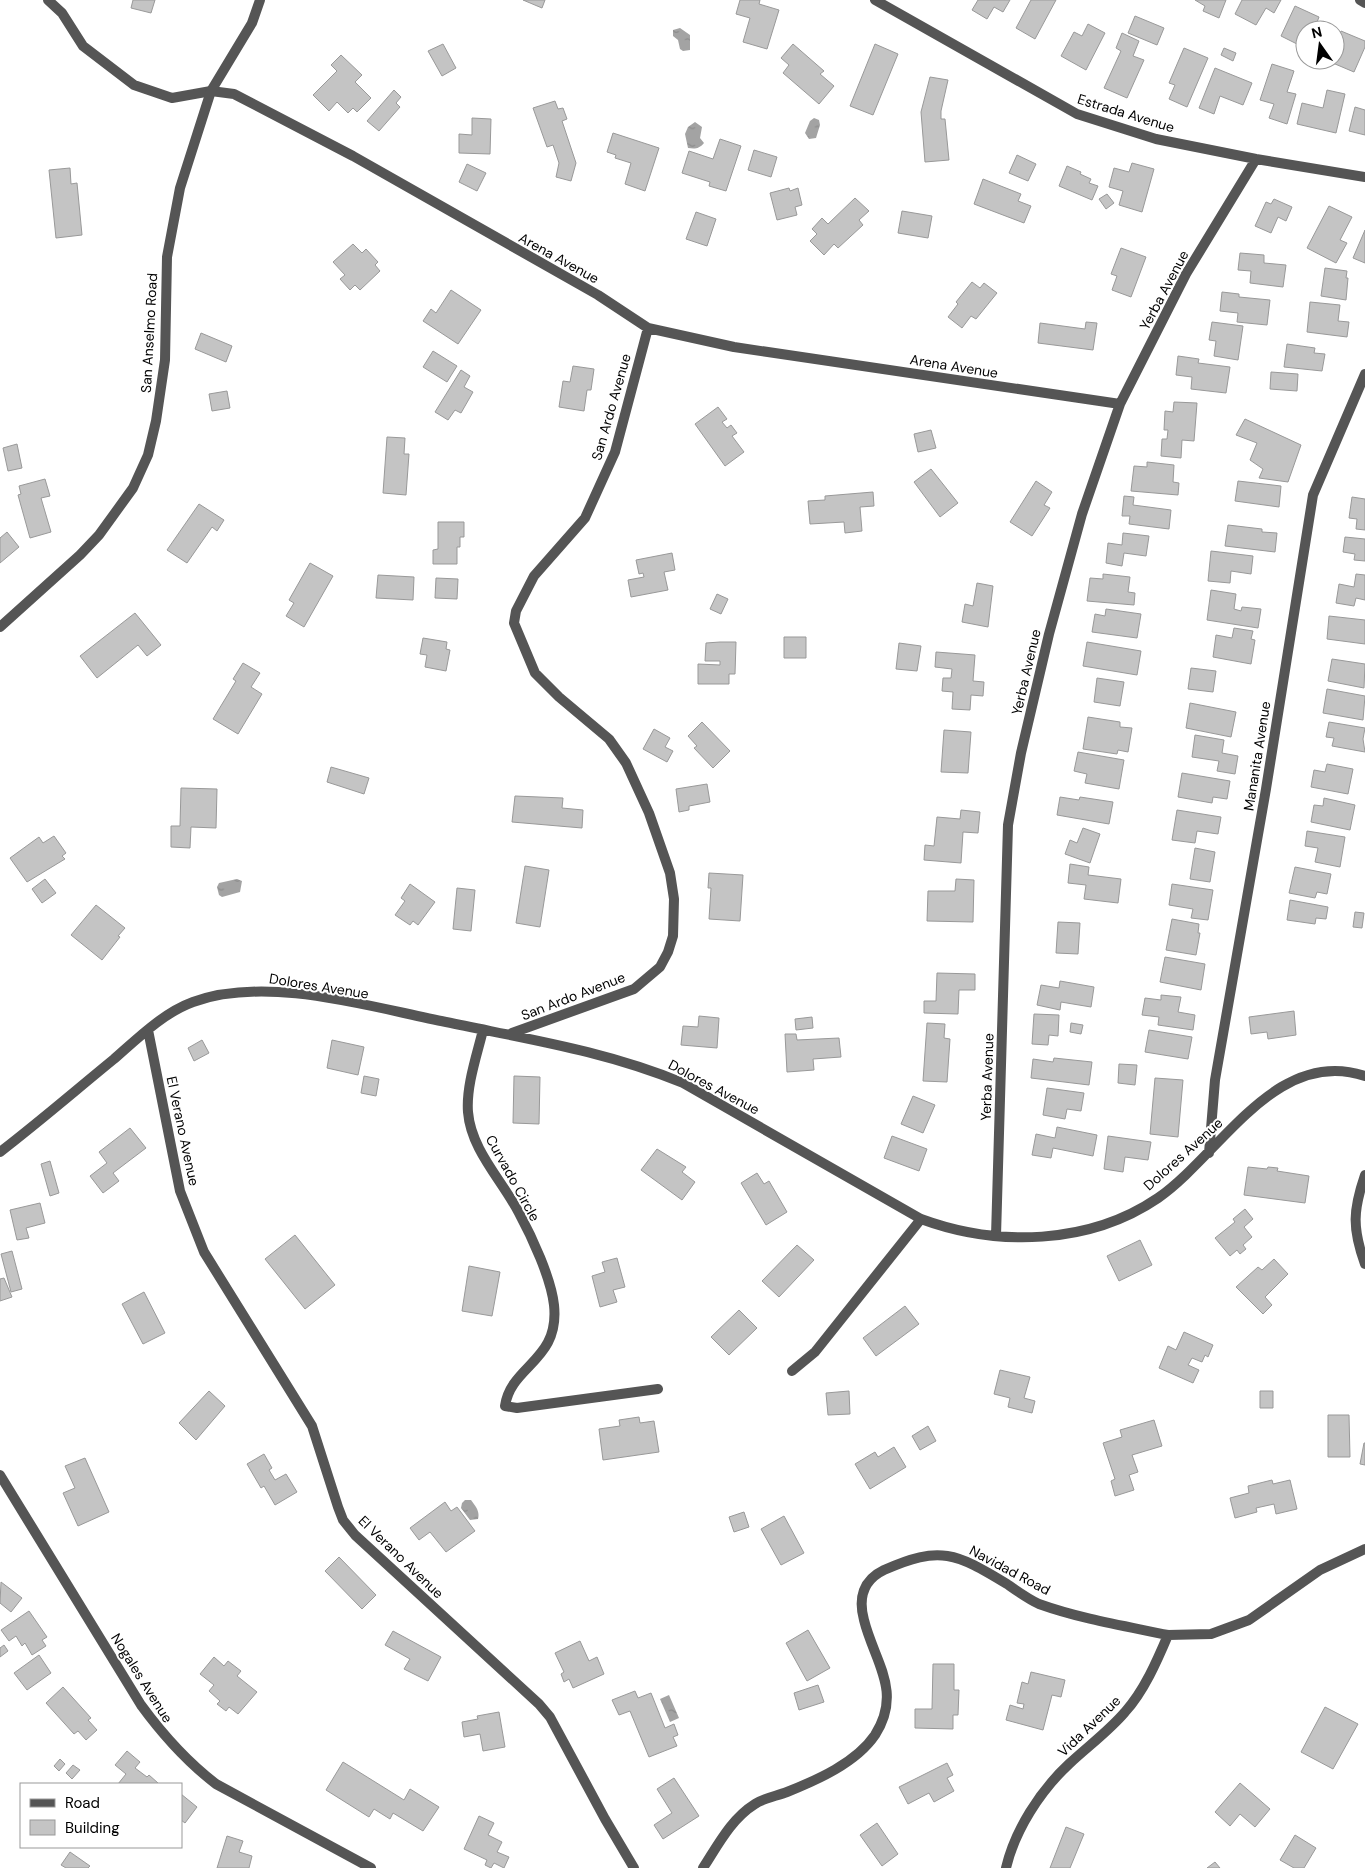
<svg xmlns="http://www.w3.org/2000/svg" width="1365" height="1868" viewBox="0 0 1365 1868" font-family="'DM Sans',sans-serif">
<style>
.water{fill:url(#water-ripples)}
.building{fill:#c4c4c4;stroke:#999}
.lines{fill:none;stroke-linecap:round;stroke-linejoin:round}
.minor{stroke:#555;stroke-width:10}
.tertiary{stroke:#555;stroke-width:10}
.labels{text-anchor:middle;stroke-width:4;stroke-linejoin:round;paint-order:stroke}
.street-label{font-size:14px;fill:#000;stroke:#fff}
</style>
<defs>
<pattern id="water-ripples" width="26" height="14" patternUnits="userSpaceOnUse" patternTransform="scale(1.25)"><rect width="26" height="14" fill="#a3a3a3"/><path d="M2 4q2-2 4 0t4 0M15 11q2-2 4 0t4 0" fill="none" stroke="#8b8b8b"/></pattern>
</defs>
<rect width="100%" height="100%" fill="#fff"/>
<path class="water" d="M680 28 690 35V50L683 51 680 49 678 40 673 36V30Z
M814 118 819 120 820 125 816 138 809 139 805 133 810 121Z
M695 122 702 127 700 138 704 143C699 149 695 149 688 148L685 134 688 127Z
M237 879 242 881 240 892 222 897 219 895 217 887 219 883Z
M465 1500H471C476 1507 480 1511 478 1519L470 1520 461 1508 462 1503Z
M669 1695 679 1718 670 1722 660 1699Z"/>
<path class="building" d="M133 0H155L151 13 131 8Z
M523 0H545L542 8Z
M740 0H760L759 4 779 10 767 49 743 42 750 18 736 14Z
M978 0H1010L1003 12 994 7 987 19 972 10Z
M1031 0H1056L1035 39 1016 28Z
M1195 0H1226L1219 18 1203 11 1205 6Z
M1242 0H1281L1274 13 1266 8 1256 25 1235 14Z
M1295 6 1319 17 1314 30 1306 26 1297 44 1281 36Z
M1135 16 1164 28 1157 45 1128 33Z
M1088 24 1105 33 1086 70 1061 56 1074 32 1082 36Z
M1341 31 1365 41V47L1354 72 1328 61 1335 60V45Z
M1122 33 1139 41 1133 56 1144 60 1127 98 1104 88 1121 51 1116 48Z
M443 44 456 68 442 76 428 51Z
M793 44 824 71 820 74 834 86 819 104 783 73 789 65 781 58Z
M875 44 898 54 873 115 850 106Z
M1184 48 1208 58 1187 107 1169 99 1175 85 1169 83Z
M1224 48 1236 53 1233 61 1221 55Z
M341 55 362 75 355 82 371 98 357 112 353 108 348 113 337 102 329 111 313 95 337 71 331 65Z
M1272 64 1294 71 1287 92 1296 94 1287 124 1269 118 1274 104 1260 100Z
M1215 68 1252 83 1243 105 1220 96 1214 114 1199 108Z
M930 77 948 80 941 111V119H945L949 160 925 162 921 112Z
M394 90 401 97 396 103 400 107 379 131 367 121Z
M1327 90 1345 94 1336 133 1297 124 1302 103 1323 108Z
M555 101 558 109 563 108 567 119 562 121 576 163 571 181 556 177 559 163 553 145 547 147 533 108Z
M1355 107 1365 110V135L1349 131Z
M472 118 491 119 490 154 459 153V134L472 135Z
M613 133 659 148 645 191 625 184 631 163 615 158 616 155 607 152Z
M720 139 741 146 726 191 709 186 710 182 682 173 689 151 713 159Z
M754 150 777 157 771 177 748 170Z
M1017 155 1036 164 1028 181 1009 173Z
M1132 163 1154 169 1142 212 1119 205 1123 191 1109 187 1114 168 1129 172Z
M467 164 486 173 477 191 459 182Z
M1067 166 1081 172 1080 174 1091 179 1089 183 1098 186 1092 200 1059 186Z
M70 168 71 184 77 183 82 235 56 238 49 170Z
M983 179 1021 194 1018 201 1031 206 1024 223 974 204Z
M789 188 790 191 798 188 802 205 795 207 797 215 777 220 770 193Z
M1107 194 1114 203 1106 209 1099 199Z
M855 198 869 211 859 220 863 225 838 248 834 244 824 255 810 241 817 234 812 229 822 218 828 224Z
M1274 199 1292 207 1286 221 1278 217 1271 233 1255 226 1266 202 1271 204Z
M1329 206 1352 217 1340 240 1347 243 1336 263 1307 248Z
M902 211 932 216 928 238 898 233Z
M696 212 716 219 707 246 686 239Z
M1365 230V263L1353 258Z
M353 244 362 253 366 249 378 262 375 265 380 271 360 290 355 285 350 290 340 279 345 275 333 262Z
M1121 248 1146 257 1131 297 1112 290 1117 276 1111 274Z
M1240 253 1264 255V263L1286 265 1283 287 1250 283 1251 271 1238 270Z
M1325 268 1347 271 1346 278H1348L1346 300 1321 296Z
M972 282 980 288 984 283 997 293 976 319 971 316 962 328 948 317 958 304 956 302Z
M451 290 481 310 458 344 423 321 431 309 436 313Z
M1222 292 1239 294V297L1270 300 1267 325 1237 322 1238 313 1220 311Z
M1310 302 1340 305 1338 321 1349 322 1347 337 1307 332Z
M1086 322 1097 323 1093 350 1038 343 1040 323 1085 329Z
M1212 322 1243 326 1238 360 1214 356 1216 341 1209 340Z
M201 333 232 346 226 362 195 349Z
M1287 344 1315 348 1314 353 1325 354 1322 371 1284 367Z
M433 351 457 366 447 382 423 367Z
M1178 356 1199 359 1198 363 1230 367 1226 393 1191 389 1192 377 1176 375Z
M573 366 594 369 591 390H587L584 411 559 407 563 381 570 382Z
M461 370 470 376 464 387 473 392 461 413 455 410 448 420 435 412Z
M1271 372 1298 374 1297 391 1270 389Z
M227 391 230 408 212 411 209 394Z
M1174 402 1197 403 1194 441 1182 440 1181 458 1161 456 1162 439H1167L1168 430H1164L1165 411 1173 412Z
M718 407 727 419 722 422 727 428 731 425 737 433 732 436 744 452 725 466 695 424Z
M1245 419 1301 445 1288 482 1259 478 1263 469 1250 460 1257 443 1236 435Z
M931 430 936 448 918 452 914 434Z
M387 437 405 438 404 454H409L406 495 383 493Z
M17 444 22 468 8 471 3 448Z
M1147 462 1174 465 1173 482 1179 483 1178 495 1131 491 1134 466 1147 467Z
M931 469 958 503 940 517 914 482Z
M45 479 50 496 41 498 51 532 30 538 18 495 21 494 19 486Z
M1036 481 1052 492 1044 505 1050 508 1032 536 1010 522Z
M1238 481 1281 486 1279 507 1235 501Z
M873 492 874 506 860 507 862 531 845 533 844 522 810 524 808 501 825 500V496Z
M1124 496 1134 497 1133 505 1171 510 1169 529 1129 524 1130 516H1122Z
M1352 497 1365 499V530L1356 529 1357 519 1349 518Z
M199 504 224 520 217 531 212 527 187 563 167 550Z
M438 522H464V537H460V547H457V564H433V550L438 549Z
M1228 525 1262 529V532L1277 533 1275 552 1225 546Z
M7 532 19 547 0 563V538Z
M1123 533 1149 536 1146 556 1124 553 1122 566 1106 563 1108 543 1122 545Z
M1345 537 1365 539V561L1354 560 1355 554 1343 552Z
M1211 551 1253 556 1251 574 1231 571 1230 583 1208 581Z
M672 553 675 570 664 572 668 590 631 597 628 580 644 577 643 573 639 574 636 560Z
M310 563 333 576 304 627 286 616 294 603 289 600Z
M1103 574 1130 577 1128 592 1135 593 1134 605 1087 601 1090 578 1103 579Z
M1356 574 1365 575V600L1356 598 1354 606 1336 603 1339 584 1354 587Z
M378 575 414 577 413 600 376 598Z
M436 578 458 579 457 599 435 598Z
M977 583 993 586 988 627 962 622 965 604 973 606Z
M1211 590 1236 594 1234 609 1241 611 1242 607 1261 609 1258 628 1207 620Z
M717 594 728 599 721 614 710 609Z
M1106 609 1141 614 1137 638 1092 632 1095 614 1105 616Z
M135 613 161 645 147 656 138 645 97 678 80 656Z
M1329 616 1365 620V644L1327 639Z
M1234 628 1253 631 1251 639 1255 640 1251 664 1213 657 1216 635 1232 638Z
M784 637H806V658H784Z
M423 638 447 642 446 649 450 650 446 671 425 667 427 655 420 654Z
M720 642H736L735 674H729V684H698V664L720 665V661H705L706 643Z
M1087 642 1141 651 1137 675 1083 666Z
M899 643 921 646 917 671 896 669Z
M936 652 975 655 973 681 984 682 983 696 971 695 970 710 952 709 953 692 942 691 943 678H951L952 669 935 667Z
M1332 659 1365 664 1364 688 1328 681Z
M243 663 260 673 251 687 262 694 238 734 213 719 236 681 233 679Z
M1191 668 1216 671 1213 692 1188 689Z
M1097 678 1124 682 1120 706 1094 702Z
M1327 689 1365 696 1363 720 1323 713Z
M1190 703 1236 712 1231 737 1186 728Z
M1088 717 1120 722V727L1132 728 1128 752 1118 750 1117 754 1083 749Z
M702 722 730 751 713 768 694 748 697 746 688 736Z
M1329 722 1365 728 1363 739 1365 752 1332 746 1334 738 1326 737Z
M654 729 670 738 665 747 673 751 667 762 643 749Z
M944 730 971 732 968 773 941 772Z
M1195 735 1224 740 1222 753 1238 756 1235 774 1217 771 1219 761 1192 757Z
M1078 752 1124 760 1119 789 1085 783 1087 774 1074 771Z
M1327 764 1353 769 1348 794 1311 787 1314 770 1325 772Z
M331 767 369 778 364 794 327 782Z
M1182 773 1230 781 1227 799 1213 797 1212 803 1178 797Z
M707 784 710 802 689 806V810L679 812 676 789Z
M181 788 217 789 216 828 191 827 190 848 171 847V826H180Z
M515 796 563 798 562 808 583 810 582 828 512 822Z
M1060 797 1079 800 1080 797 1113 802 1109 824 1057 815Z
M1324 798 1355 805 1350 830 1311 822 1314 805 1323 806Z
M961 810 980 812 978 833 963 832 961 863 924 860 925 845 934 846 937 817 960 819Z
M1177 810 1221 817 1218 834 1197 831 1195 843 1172 840Z
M1083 828 1100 834 1090 863 1065 854 1070 840 1077 843Z
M1307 831 1345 837 1340 867 1315 862 1318 848 1305 846Z
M54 836 66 853 62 856 65 859 27 882 10 858 39 837 43 843Z
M1195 848 1215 852 1210 882 1190 879Z
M1070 864 1089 867 1088 875 1121 879 1118 903 1084 899 1086 885 1068 883Z
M525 866 549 870 540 927 516 923Z
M1295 867 1331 874 1327 894 1317 892 1315 898 1289 893Z
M709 873 743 875 740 921 709 919 711 888H708Z
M45 879 56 893 42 903 32 889Z
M956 879 974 880 973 922 927 921 928 891H955Z
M410 884 435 902 418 925 413 921 410 925 395 915 405 901 401 898Z
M1172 884 1213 890 1208 920 1191 918 1193 909 1169 905Z
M457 888 475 890 471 931 453 929Z
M1290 900 1328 907 1326 919 1316 918 1315 924 1287 920Z
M96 905 125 928 118 936 120 937 102 960 71 935Z
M1355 912 1364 913 1362 928 1353 927Z
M1172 919 1199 924 1198 933H1200L1196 955 1166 950Z
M1058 922 1080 923 1078 954 1056 953Z
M1165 957 1205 964 1201 990 1160 982Z
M937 973 975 974V990H959L958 1014 924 1013V1001H936Z
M1060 981 1094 987 1091 1007 1061 1002 1060 1010 1037 1005 1041 985 1059 988Z
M1161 995 1181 997 1178 1012 1195 1015 1193 1030 1158 1025 1159 1017 1142 1015 1145 998 1161 1000Z
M1294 1011 1296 1035 1268 1039 1267 1032 1251 1034 1249 1017Z
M1034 1014 1059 1015 1058 1036 1049 1035 1048 1045 1032 1044Z
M699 1016 719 1018 717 1048 681 1045 683 1026 698 1027Z
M812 1017 813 1028 796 1030 795 1019Z
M927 1023 945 1024 944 1038 950 1039 947 1082 923 1081Z
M1071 1023 1083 1025 1081 1034 1070 1032Z
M1149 1030 1192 1037 1188 1059 1145 1052Z
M785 1034H796L797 1040 839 1038 841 1057 813 1059 814 1070 787 1072Z
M202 1040 209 1053 194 1061 188 1048Z
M332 1040 364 1047 358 1075 327 1068Z
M1054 1058 1092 1062 1089 1085 1031 1078 1033 1059 1053 1062Z
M1119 1064 1137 1065 1135 1085 1118 1083Z
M364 1076 379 1079 376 1096 361 1093Z
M514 1076 540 1077 539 1124 513 1123Z
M1155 1078 1183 1080 1178 1137 1150 1134Z
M1047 1088 1084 1093 1081 1111 1067 1109 1065 1119 1043 1115Z
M913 1096 935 1105 923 1133 901 1124Z
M1057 1127 1097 1135 1093 1156 1053 1148 1051 1158 1032 1155 1036 1134 1055 1138Z
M130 1128 146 1148 113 1173 119 1181 103 1193 90 1176 107 1163 99 1152Z
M892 1136 927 1149 919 1171 884 1158Z
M1108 1136 1151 1142 1148 1160 1125 1157 1123 1172 1104 1169Z
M657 1149 686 1167 682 1172 695 1182 682 1200 641 1170Z
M50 1161 59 1193 50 1196 41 1164Z
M1248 1167 1267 1169 1268 1167 1278 1168 1277 1171 1309 1176 1305 1203 1244 1195Z
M757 1173 764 1184 769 1181 787 1212 766 1225 741 1183Z
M40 1203 45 1223 26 1228 29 1238 17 1240 10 1210Z
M1245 1209 1253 1219 1244 1227 1252 1237 1243 1245 1246 1249 1240 1254 1237 1250 1230 1256 1215 1238 1235 1222 1233 1219Z
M295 1235 335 1285 305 1309 265 1259Z
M1140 1240 1152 1265 1119 1281 1107 1256Z
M797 1245 814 1260 779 1297 762 1281Z
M12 1251 22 1289 11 1292 1 1254Z
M617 1258 625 1287 613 1290 617 1302 600 1307 592 1276 605 1272 602 1262Z
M1274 1259 1288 1274 1265 1297 1272 1305 1263 1314 1236 1287 1258 1267 1262 1270Z
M469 1266 500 1272 492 1316 462 1311Z
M4 1278 12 1297 0 1301V1279Z
M144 1292 165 1333 143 1344 122 1304Z
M905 1306 919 1324 876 1356 863 1338Z
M739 1310 757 1328 729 1355 711 1337Z
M1184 1332 1213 1345 1208 1357 1205 1355 1202 1362 1192 1358 1188 1365 1199 1370 1193 1383 1159 1368 1168 1346 1176 1350Z
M1000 1370 1030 1377 1024 1398 1035 1401 1032 1413 1008 1407 1010 1398 994 1394Z
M209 1391 225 1406 196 1440 179 1423Z
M849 1391 850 1414 828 1415 826 1393Z
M1260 1391H1273V1408H1260Z
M1328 1415H1349L1350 1457H1328Z
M639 1417 640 1423 654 1421 659 1452 603 1460 599 1429 620 1426 619 1420Z
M1154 1420 1162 1446 1132 1455 1138 1472 1129 1475 1134 1490 1115 1496 1111 1481 1115 1479 1103 1443 1122 1437 1120 1430Z
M928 1426 936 1441 920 1450 912 1436Z
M1364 1443H1365V1465L1360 1464Z
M894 1447 906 1467 870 1489 855 1464 875 1452 878 1457Z
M264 1454 272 1468 269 1470 275 1480 286 1474 297 1492 275 1505 264 1486 261 1488 247 1464Z
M85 1458 109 1512 78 1526 63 1493 75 1488 65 1466Z
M1272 1480 1273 1484 1290 1480 1297 1509 1276 1514 1274 1504 1256 1508 1257 1512 1235 1518 1230 1498 1249 1493 1248 1486Z
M445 1502 451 1511 457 1507 475 1531 446 1552 430 1532 419 1540 410 1528Z
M744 1512 749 1527 734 1532 729 1517Z
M784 1516 804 1553 781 1565 761 1529Z
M339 1557 376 1595 362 1609 325 1571Z
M1 1582 22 1598 11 1612 0 1603Z
M29 1611 47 1637 42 1640 46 1646 32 1655 25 1643 22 1646 16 1636 9 1641 1 1630Z
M808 1630 830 1668 807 1681 786 1643Z
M393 1631 441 1657 428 1681 404 1669 410 1659 385 1645Z
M580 1641 589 1661 597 1657 604 1674 573 1688 569 1679 564 1682 561 1674 564 1672 555 1653Z
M4 1645 8 1651 0 1657V1648Z
M39 1655 51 1673 27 1690 14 1673Z
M214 1657 224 1666 228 1661 241 1671 237 1676 257 1692 238 1714 229 1707 226 1711 217 1704 220 1701 209 1691 214 1685 200 1674Z
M933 1664H954V1690H959L958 1715H953V1729L915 1728V1709H932Z
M1031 1672 1065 1680 1061 1697 1052 1695 1043 1730 1006 1720 1010 1705 1023 1709 1024 1704 1017 1703 1022 1682 1028 1684Z
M818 1685 824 1702 799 1710 794 1693Z
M63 1687 91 1718 88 1720 97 1730 86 1740 78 1731 74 1734 46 1703Z
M635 1691 638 1698 651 1693 665 1728 674 1724 678 1735 673 1737 677 1746 649 1757 630 1711 619 1715 612 1700Z
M1325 1707 1358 1724 1333 1769 1301 1752Z
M499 1712 505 1747 483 1751 480 1734 464 1737 462 1722 478 1719 477 1716Z
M127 1751 140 1762 135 1768 147 1777 149 1775 158 1783 157 1784H118L126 1774 115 1765Z
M60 1759 65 1764 59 1771 54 1766Z
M343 1762 404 1800 410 1789 439 1807 423 1831 393 1813 390 1819 374 1809 369 1817 326 1790Z
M947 1763 953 1775 947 1778 954 1791 934 1802 929 1793 908 1804 899 1787Z
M73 1765 80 1770 72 1779 66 1773Z
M674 1778 699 1816 663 1839 654 1825 672 1813 657 1789Z
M1240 1783 1270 1809 1255 1827 1240 1814 1230 1826 1215 1812Z
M181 1794 197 1807 185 1823 181 1820Z
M479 1816 494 1823 488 1835 502 1842 497 1852 509 1857 504 1868 494 1863 491 1868 485 1865 487 1860 464 1849Z
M877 1823 898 1854 882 1866 860 1835Z
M1066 1827 1084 1834 1070 1868H1050Z
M1295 1835 1316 1848 1304 1868H1294L1280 1860Z
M227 1836 243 1841 239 1852 252 1856 249 1868H217Z
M70 1852 90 1866 88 1868H66L61 1865Z
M1215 1862 1220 1868H1207Z"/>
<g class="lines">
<path class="minor" d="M48 0 62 13 83 46 134 85 172 98 211 91 234 94 353 156 598 295 648 328 734 347 1120 404
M875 0 1077 114 1156 139 1256 159 1365 177
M1360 0 1365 3
M148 1030 180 1191 204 1252 312 1426 338 1507 343 1520 355 1535 539 1704 550 1717 605 1819 634 1868
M483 1030C477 1055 466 1086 468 1112 471 1150 502 1180 519 1213 532 1237 551 1278 554 1305 560 1361 511 1365 505 1406L517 1408 658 1389
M512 1033 634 989 660 967 668 952 673 936 674 899 670 873 649 813 626 763 609 739 559 697 535 673 514 623 516 611 534 576 585 518 615 452 648 328
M0 1152C39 1122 76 1090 114 1059 138 1038 163 1013 193 1002 268 975 370 1007 446 1022 527 1039 606 1051 683 1083L921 1219C997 1247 1089 1245 1158 1198 1221 1154 1276 1046 1365 1076
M1209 1153 1215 1080 1266 789 1313 495 1365 374
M1365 1175C1353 1210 1352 1228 1365 1264
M996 1236 1008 825 1021 753 1049 634 1082 514 1120 404 1186 274 1256 159
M792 1371 815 1352 921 1219
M0 1475 141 1705C163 1735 186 1761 216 1784L371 1868
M703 1868C718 1845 731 1819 755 1804 764 1798 777 1796 787 1792 817 1780 856 1763 875 1735 903 1691 874 1661 864 1620 858 1598 863 1580 884 1570 940 1545 956 1553 1007 1584 1017 1591 1028 1599 1039 1604 1081 1619 1125 1626 1168 1635
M1006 1868C1015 1830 1040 1791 1069 1764 1087 1747 1109 1731 1125 1712 1144 1691 1157 1661 1168 1635L1211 1634 1249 1620 1320 1570 1365 1549"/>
<path class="tertiary" d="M0 627 80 555 99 535 133 488 148 455 156 421 165 360 167 257 180 188 211 91 252 23 260 0"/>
</g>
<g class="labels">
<g class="street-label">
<text transform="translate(1126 113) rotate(17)" y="5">Estrada Avenue</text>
<text transform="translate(559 258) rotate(29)" y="5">Arena Avenue</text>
<text transform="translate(1164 290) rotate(-62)" y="5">Yerba Avenue</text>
<text transform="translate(149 333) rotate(-87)" y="5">San Anselmo Road</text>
<text transform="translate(954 366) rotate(9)" y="5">Arena Avenue</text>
<text transform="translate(611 407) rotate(-74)" y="5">San Ardo Avenue</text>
<text transform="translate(1026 672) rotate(-77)" y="5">Yerba Avenue</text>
<text transform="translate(1257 756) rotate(-81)" y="5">Mananita Avenue</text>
<text transform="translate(319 986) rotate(9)" y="5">Dolores Avenue</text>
<text transform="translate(573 996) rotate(-21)" y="5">San Ardo Avenue</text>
<text transform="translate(987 1077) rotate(-88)" y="5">Yerba Avenue</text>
<text transform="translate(714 1087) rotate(28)" y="5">Dolores Avenue</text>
<text transform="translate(183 1131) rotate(78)" y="5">El Verano Avenue</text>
<text transform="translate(1183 1154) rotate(-42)" y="5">Dolores Avenue</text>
<text transform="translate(513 1178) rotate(61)" y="5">Curvado Circle</text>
<text transform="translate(401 1557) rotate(44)" y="5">El Verano Avenue</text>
<text transform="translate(1010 1570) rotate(28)" y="5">Navidad Road</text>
<text transform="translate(142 1678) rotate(58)" y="5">Nogales Avenue</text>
<text transform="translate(1089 1726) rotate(-44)" y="5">Vida Avenue</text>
</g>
</g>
<rect x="20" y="1783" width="162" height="65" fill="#ffffff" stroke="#999999"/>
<rect x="30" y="1799" width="25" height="8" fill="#555555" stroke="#999999"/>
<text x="65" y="1808" font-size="15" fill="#000000">Road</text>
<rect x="30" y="1820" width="25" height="15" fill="#c4c4c4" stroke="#999999"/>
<text x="65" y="1833" font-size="15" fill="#000000">Building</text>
<g transform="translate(1320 45) rotate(346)"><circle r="24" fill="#ffffff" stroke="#999999"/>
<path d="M0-4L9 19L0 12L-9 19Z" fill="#000000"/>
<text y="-8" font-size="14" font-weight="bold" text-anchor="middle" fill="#000000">N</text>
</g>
</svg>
